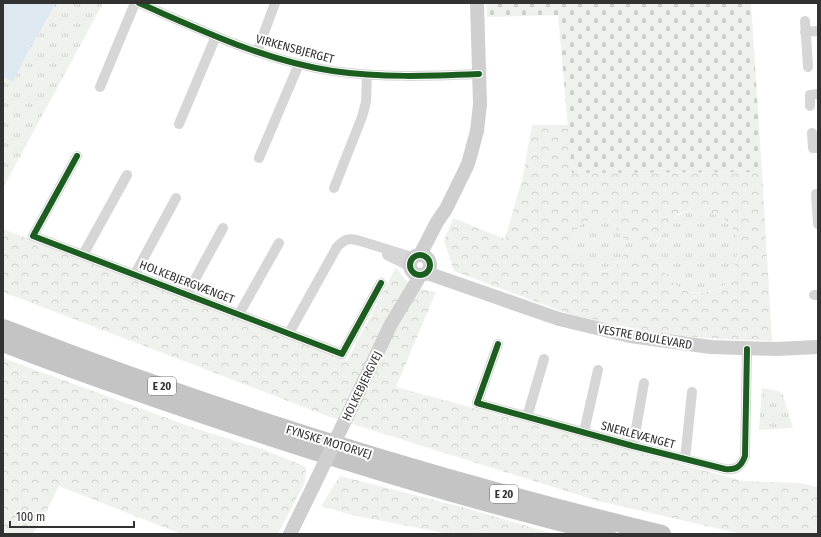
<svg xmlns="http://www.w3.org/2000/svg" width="821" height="537" viewBox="0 0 821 537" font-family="'Fira Sans Condensed',sans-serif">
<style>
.grass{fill:url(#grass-tufts)}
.forest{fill:url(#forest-crowns);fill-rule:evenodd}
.cemetery{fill:url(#cemetery-stones)}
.water{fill:#dde8f0}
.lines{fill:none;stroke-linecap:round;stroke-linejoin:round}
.street{stroke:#d6d6d6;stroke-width:10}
.secondary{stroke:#cfcfcf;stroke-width:14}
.highway{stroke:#c4c4c4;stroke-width:18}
.secondary-bridge{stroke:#cfcfcf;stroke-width:14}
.cycleway-casing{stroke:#fff;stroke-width:8}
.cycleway{stroke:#1b5e20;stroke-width:6}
.labels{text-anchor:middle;stroke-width:4;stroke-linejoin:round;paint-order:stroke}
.shield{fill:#fff;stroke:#707070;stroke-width:1}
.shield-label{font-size:11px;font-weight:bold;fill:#323232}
.street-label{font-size:12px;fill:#323232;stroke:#fff}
</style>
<defs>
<pattern id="grass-tufts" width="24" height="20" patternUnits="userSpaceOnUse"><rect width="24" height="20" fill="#eff2ec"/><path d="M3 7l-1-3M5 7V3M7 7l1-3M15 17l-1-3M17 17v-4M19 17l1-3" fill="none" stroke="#cdd0cb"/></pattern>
<pattern id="forest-crowns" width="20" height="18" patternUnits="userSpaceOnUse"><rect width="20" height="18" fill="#eff2ec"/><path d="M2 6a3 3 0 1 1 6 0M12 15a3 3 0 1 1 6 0" fill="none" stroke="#cdd0cb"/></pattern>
<pattern id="cemetery-stones" width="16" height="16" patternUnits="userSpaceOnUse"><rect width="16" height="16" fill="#eff2ec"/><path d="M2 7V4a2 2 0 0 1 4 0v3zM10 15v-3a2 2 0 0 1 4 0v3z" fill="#cdd0cb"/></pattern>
</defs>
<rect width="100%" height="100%" fill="#fff"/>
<path class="grass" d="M3 3H103L3 188Z
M696 210C713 212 726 216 734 231 736 235 739 239 739 243 739 249 737 255 736 261 734 268 733 275 729 281 724 287 717 289 710 291 683 298 666 281 657 257L625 253C622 256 621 260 618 263 608 273 591 276 579 266 568 258 569 237 578 227 582 222 588 221 594 219 606 216 613 222 619 232L658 242C668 223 674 212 696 210Z
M762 388 779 391 783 395 793 428 759 430Z
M454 530H476L491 534H453Z"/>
<path class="forest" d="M532 125H568L573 173 762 172 772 341 722 339 667 335 612 324 569 314 454 271 444 241 453 218 505 239 523 176ZM696 210C713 212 726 216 734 231 736 234 738 239 739 242 739 249 737 257 735 264 733 272 730 282 722 287 717 290 707 292 701 293 685 295 670 282 662 269 660 266 659 261 657 258 651 249 634 251 625 253 622 256 621 260 618 263 612 270 603 273 594 272 562 268 564 223 596 219 614 216 614 229 624 238 629 242 641 245 647 245 663 243 665 225 676 216 681 211 689 211 696 210Z
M3 229 347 361 396 267C408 286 415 288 436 292L396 387 743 481 799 483 818 487V534H742L598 501 330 417 3 292Z
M3 358 197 429 265 450 306 467 305 482 278 534H181L59 486 43 518 33 534H3Z
M340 476 462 507 554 534H491L476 530H454L452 534H449L352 515 321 506Z"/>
<path class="cemetery" d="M486 3H751L762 172 572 173 558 15 487 17Z"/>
<path class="water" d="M3 3H56L26 55 13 82 3 77Z"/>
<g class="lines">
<path class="street" d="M139 3C201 30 265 61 333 71 381 78 430 76 479 74
M805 21 808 67
M805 32 818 31
M257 52 275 3
M100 87 135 3
M810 106V95L818 94
M179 124 216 36
M812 133 813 148H818
M77 156 33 236 342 354 381 283
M259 158 299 64
M334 188 362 117 366 102 367 75
M816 194 818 224
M83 255 127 175
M387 255 409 266
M135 274 176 198
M187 294 223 228
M814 295H818
M239 314 279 243
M289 333 337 247C344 240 347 238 357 240L412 257
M498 344 477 403 633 446 725 469C736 470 741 467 745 456L747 349
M527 417 544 359
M584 432 598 370
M633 446 644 383
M685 459 692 392"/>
<path class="secondary" d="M410 265a10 10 0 1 1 20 0a10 10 0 1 1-20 0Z
M420 255 437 222 446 209 468 164 477 131 480 104 477 3
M427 273 559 319 630 336 711 347 776 349 818 347
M352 406 391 324 420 276
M290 534 313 487"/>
<path class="highway" d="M3 328C218 412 438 480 662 534
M3 343C69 369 136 392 204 415 337 460 471 501 607 534"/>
<path class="secondary-bridge" d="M313 487 352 406"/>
<g class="cycleway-casing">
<path id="cycleway" d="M139 3C201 30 265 61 333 71 381 78 430 76 479 74
M77 156 33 236 342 354 381 283
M410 265a10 10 0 1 1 20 0a10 10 0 1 1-20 0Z
M498 344 477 403 633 446 725 469C736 470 741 467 745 456L747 349"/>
</g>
<use href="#cycleway" class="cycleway"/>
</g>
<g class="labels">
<g class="shield">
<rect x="148" y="377" width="28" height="18" rx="3"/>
<rect x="490" y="485" width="28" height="18" rx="3"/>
</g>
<g class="shield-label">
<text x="162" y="390">E 20</text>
<text x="504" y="498">E 20</text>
</g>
<g class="street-label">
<text transform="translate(295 49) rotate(15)" y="4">VIRKENSBJERGET</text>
<text transform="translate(187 282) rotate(21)" y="4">HOLKEBJERGVÆNGET</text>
<text transform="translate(645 337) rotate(10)" y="4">VESTRE BOULEVARD</text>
<text transform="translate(362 386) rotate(-64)" y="4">HOLKEBJERGVEJ</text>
<text transform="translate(638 435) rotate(15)" y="4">SNERLEVÆNGET</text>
<text transform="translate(329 442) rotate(17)" y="4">FYNSKE MOTORVEJ</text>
</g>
</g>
<rect width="821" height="537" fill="none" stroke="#323232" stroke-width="8"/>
<path d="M10 521v6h124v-6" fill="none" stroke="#323232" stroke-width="2"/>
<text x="16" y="521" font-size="12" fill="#323232" stroke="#ffffff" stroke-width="3" paint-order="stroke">100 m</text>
</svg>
